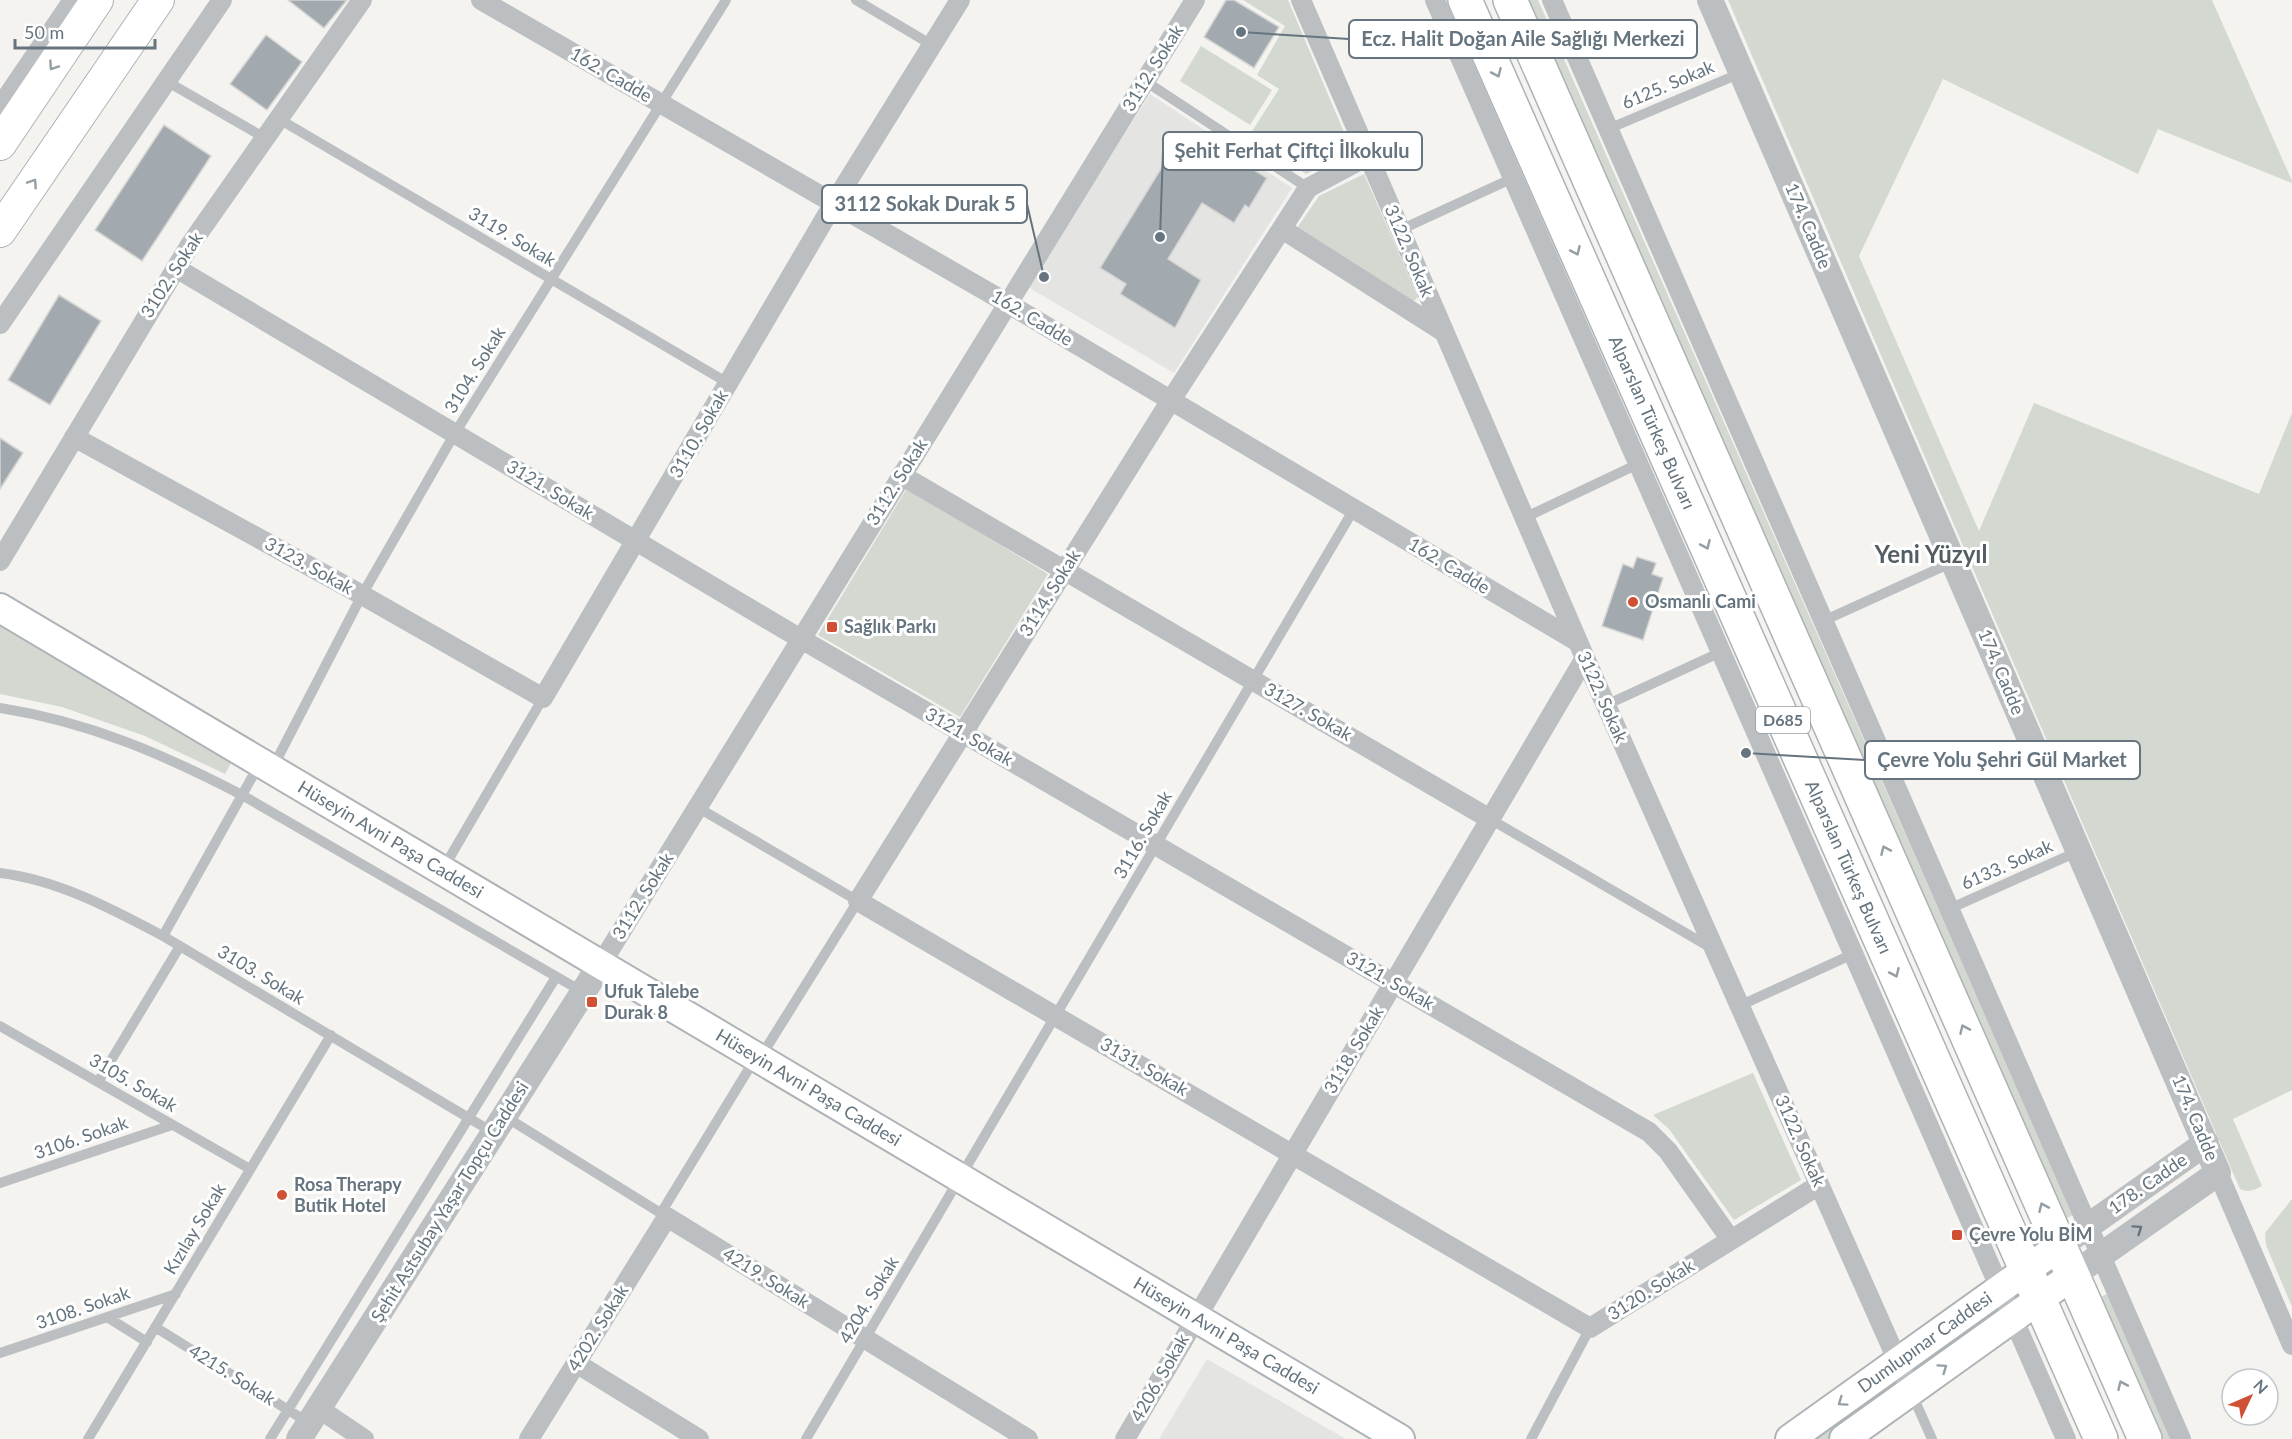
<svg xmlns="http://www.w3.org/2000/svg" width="2292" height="1439" viewBox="0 0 2292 1439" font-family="Lato,sans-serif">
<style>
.built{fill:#e4e5e3}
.green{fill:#d3d8d0}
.building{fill:#a3aaaf;stroke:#d5d5d3;stroke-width:1.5}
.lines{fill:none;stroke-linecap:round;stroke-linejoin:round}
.secondary-casing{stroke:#adb3b6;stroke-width:32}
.primary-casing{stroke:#aeb3b6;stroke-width:34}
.trunk-casing{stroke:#aeb2b5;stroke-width:36}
.service{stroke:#bbbfc2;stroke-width:10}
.minor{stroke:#bbbfc2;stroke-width:20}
.tertiary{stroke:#bbbfc2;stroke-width:26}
.secondary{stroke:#fff;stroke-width:28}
.primary{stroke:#fff;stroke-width:32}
.trunk{stroke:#fff;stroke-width:33}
.oneway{stroke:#939ea5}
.oneway2{stroke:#65747e}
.poi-dot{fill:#d05033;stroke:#fff;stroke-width:2}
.labels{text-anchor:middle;stroke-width:6;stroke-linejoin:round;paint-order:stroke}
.shield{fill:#fff;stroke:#939ea5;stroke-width:1.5}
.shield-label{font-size:16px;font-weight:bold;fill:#65747e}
.street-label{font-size:18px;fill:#65747e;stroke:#fff}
.poi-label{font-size:18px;font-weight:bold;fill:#65747e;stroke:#fff;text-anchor:start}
.district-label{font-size:24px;font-weight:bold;fill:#535d64;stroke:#fff}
.leader{fill:none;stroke:#65747e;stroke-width:2}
.callout-dot{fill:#65747e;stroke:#fff;stroke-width:2}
.callout{fill:#fff;stroke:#65747e;stroke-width:2}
.callout-label{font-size:20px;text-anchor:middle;font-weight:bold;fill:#65747e}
</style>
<rect width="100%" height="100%" fill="#f4f3f0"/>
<path class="built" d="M1150 94 1292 188 1174 373 1028 287Z
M1207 1359 1346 1439H1159Z"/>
<path class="green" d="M1243 0H1288L1352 151 1306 174 1249 136 1279 89 1257 75 1285 26Z
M1528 0H1538L2073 1215 2065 1219Z
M1728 0H2212L2292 181V183L2158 129 2138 174 1943 79 1859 256 1979 531 2034 403 2259 494 2292 413V1090L2233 1119 2262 1186C2254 1190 2249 1193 2240 1189Z
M1201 46 1272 90 1250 125 1180 81Z
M1364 174 1418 297 1413 302 1297 228 1319 196Z
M907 488 1048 574 960 717 818 635Z
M0 626 231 763 225 774 145 736 62 707 0 694Z
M1753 1073 1801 1180 1734 1220 1669 1129 1653 1115Z
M2292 1199V1307L2266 1245 2265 1233Z
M2107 1294 2171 1439H2162L2100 1297Z
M1997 1307 2001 1313 1918 1376 1912 1365Z
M1891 1380 1897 1391 1829 1439H1806Z"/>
<path class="building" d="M288 0H347L324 28Z
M1226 0H1234L1279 27 1254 68 1204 37Z
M266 35 302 62 267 110 230 84Z
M164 125 211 156 142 261 95 230Z
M1181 136 1206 151 1211 143 1267 178 1249 208 1245 205 1234 223 1202 203 1168 259 1201 280 1175 328 1120 294 1126 284 1100 268Z
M59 295 101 321 50 405 8 380Z
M0 438 23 453 0 489Z
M1637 557 1656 563 1652 574 1663 578 1643 640 1602 626 1623 564 1633 568Z"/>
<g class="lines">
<g class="secondary-casing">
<g id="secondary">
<path id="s1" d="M0 608 1400 1439"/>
<path id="s2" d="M1790 1439 2060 1246"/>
<path d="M1844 1439 2073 1275"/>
</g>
</g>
<g class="primary-casing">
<path id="primary" d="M0 144 97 0
M0 231 158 0"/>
</g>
<g class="trunk-casing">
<g id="trunk">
<path id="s3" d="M1465 0 2101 1439"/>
<path d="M1510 0 2145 1439"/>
</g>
</g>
<path class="service" d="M856 0 932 45
M166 81 265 138
M1145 81 1308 188
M279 119 728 383
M1608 129 1741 73
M1400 230 1513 178
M1524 518 1638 464
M1823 621 1953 562
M1606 705 1721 652
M0 708C89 722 163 754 242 795L583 992
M272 769 362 595 455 433 726 0
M697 807 858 901 760 1058
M1490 819 1713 949
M443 869 543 698
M0 873C58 880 112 909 163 936L494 1133
M1949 909 2079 851
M163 936 260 763
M1739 1006 1853 954
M0 1026 250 1169
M98 1082 180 946
M504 1116 667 1217
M0 1183 172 1125
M661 1213 756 1057
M107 1317 147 1342
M155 1327 309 1423
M0 1353 176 1294
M1911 1392 1932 1439
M88 1439 331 1035
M270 1439 556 977
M806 1439 1354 509
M1531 1439 1590 1328"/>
<path class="minor" d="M481 0 1007 303 1578 642
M1301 0 1585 658 1911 1391
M1435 0 2066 1439
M1552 0 2181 1439
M0 107 73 0
M1368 156 1308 188 1171 400 858 901 1590 1328 1819 1185
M1282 229 1444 332
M176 268 801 639 1649 1132 1668 1151 1731 1240
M0 324 222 0
M74 437 362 595 543 698 834 203 960 0
M901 475 1490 819
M0 561 190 245 362 0
M601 964 1195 0
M2218 1173 2292 1345
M576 1363 699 1439
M318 1408 364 1439
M529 1439 667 1217 1028 1439
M1125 1439 1585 658"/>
<path class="tertiary" d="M1710 0 2218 1173 2073 1275
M2060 1246 2206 1143
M299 1439 601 964"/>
<use href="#secondary" class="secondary"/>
<use href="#primary" class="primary"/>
<use href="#trunk" class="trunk"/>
</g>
<defs><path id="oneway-chevron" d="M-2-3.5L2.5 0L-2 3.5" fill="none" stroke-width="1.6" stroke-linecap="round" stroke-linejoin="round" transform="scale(1.5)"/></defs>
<g class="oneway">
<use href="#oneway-chevron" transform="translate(53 66) rotate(124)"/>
<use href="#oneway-chevron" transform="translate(1497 73) rotate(66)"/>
<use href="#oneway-chevron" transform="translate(33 183) rotate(-56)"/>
<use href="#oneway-chevron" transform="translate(1576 251) rotate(66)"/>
<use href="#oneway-chevron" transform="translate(1706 545) rotate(66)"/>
<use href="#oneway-chevron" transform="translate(1885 850) rotate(-114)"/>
<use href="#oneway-chevron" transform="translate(1895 973) rotate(66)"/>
<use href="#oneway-chevron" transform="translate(1964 1029) rotate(-114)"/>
<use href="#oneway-chevron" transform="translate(2043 1207) rotate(-114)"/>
<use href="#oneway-chevron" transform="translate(1943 1368) rotate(-35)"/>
<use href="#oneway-chevron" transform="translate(2122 1385) rotate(-114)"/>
<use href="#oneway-chevron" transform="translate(1842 1402) rotate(145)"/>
</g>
<use class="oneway2" href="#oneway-chevron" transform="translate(2138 1229) rotate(-35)"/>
<g class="poi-dot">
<circle cx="1633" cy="602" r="6"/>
<rect x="826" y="621" width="12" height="12" rx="3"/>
<rect x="586" y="996" width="12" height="12" rx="3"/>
<circle cx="282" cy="1195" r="6"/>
<rect x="1951" y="1229" width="12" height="12" rx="3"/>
</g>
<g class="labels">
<rect class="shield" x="1756" y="707" width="54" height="26" rx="4.5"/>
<g class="shield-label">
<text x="1783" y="726">D685</text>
</g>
<g class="street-label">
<text transform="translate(1153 68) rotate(-58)" y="6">3112. Sokak</text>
<text transform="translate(611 75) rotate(30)" y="6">162. Cadde</text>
<text transform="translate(1668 85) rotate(-23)" y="6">6125. Sokak</text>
<text transform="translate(1808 226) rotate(67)" y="6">174. Cadde</text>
<text transform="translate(512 237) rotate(31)" y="6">3119. Sokak</text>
<text transform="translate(1409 251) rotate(67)" y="6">3122. Sokak</text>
<text transform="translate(172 275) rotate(-57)" y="6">3102. Sokak</text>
<text transform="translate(1032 318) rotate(31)" y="6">162. Cadde</text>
<text transform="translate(475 370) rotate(-58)" y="6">3104. Sokak</text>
<text dy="6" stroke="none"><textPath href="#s3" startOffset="462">Alparslan Türkeş Bulvarı</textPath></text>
<text transform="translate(699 434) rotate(-60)" y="6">3110. Sokak</text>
<text transform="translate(897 482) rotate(-58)" y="6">3112. Sokak</text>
<text transform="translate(550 490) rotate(31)" y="6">3121. Sokak</text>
<text transform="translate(309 566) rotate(29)" y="6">3123. Sokak</text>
<text transform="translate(1449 566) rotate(31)" y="6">162. Cadde</text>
<text transform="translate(1050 593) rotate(-58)" y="6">3114. Sokak</text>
<text transform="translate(2001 672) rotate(67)" y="6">174. Cadde</text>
<text transform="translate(1602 697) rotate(66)" y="6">3122. Sokak</text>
<text transform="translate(1308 712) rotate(30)" y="6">3127. Sokak</text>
<text transform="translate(969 737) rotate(30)" y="6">3121. Sokak</text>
<text transform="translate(1143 835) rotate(-60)" y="6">3116. Sokak</text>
<text dy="6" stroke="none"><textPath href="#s1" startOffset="454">Hüseyin Avni Paşa Caddesi</textPath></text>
<text transform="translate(2007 865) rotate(-24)" y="6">6133. Sokak</text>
<text dy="6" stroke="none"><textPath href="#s3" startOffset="948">Alparslan Türkeş Bulvarı</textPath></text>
<text transform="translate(643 896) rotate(-58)" y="6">3112. Sokak</text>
<text transform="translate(261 975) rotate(31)" y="6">3103. Sokak</text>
<text transform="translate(1390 981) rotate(30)" y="6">3121. Sokak</text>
<text transform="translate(1354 1050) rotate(-59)" y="6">3118. Sokak</text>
<text transform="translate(1144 1067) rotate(30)" y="6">3131. Sokak</text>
<text transform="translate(133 1083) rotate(30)" y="6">3105. Sokak</text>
<text dy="6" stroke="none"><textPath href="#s1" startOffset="940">Hüseyin Avni Paşa Caddesi</textPath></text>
<text transform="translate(2195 1118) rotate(67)" y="6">174. Cadde</text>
<text transform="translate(81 1138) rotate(-19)" y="6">3106. Sokak</text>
<text transform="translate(1800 1141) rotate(66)" y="6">3122. Sokak</text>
<text transform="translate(2148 1184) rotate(-35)" y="6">178. Cadde</text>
<text transform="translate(450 1202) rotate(-58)" y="6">Şehit Astsubay Yaşar Topçu Caddesi</text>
<text transform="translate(195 1229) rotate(-59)" y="6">Kızılay Sokak</text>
<text transform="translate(766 1278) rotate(32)" y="6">4219. Sokak</text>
<text transform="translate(1651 1290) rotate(-32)" y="6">3120. Sokak</text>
<text transform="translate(869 1300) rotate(-59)" y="6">4204. Sokak</text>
<text transform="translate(83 1308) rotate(-19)" y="6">3108. Sokak</text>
<text transform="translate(598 1328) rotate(-58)" y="6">4202. Sokak</text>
<text dy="6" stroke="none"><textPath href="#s1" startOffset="1426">Hüseyin Avni Paşa Caddesi</textPath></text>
<text dy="6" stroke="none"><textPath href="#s2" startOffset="166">Dumlupınar Caddesi</textPath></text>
<text transform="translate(232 1375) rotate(32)" y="6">4215. Sokak</text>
<text transform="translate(1160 1378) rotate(-60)" y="6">4206. Sokak</text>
</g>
<g class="poi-label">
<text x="1645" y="608">Osmanlı Cami</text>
<text x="844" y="633">Sağlık Parkı</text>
<text x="604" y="998">Ufuk Talebe<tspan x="604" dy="21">Durak 8</tspan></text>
<text x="294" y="1191">Rosa Therapy<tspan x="294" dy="21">Butik Hotel</tspan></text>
<text x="1969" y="1241">Çevre Yolu BİM</text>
</g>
<g class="district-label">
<text x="1931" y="563">Yeni Yüzyıl</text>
</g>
</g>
<path class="leader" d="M1241 32L1349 39M1160 237L1163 151M1044 277L1027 204M1746 753L1865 760"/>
<g class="callout-dot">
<circle cx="1241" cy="32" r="6"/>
<circle cx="1160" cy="237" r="6"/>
<circle cx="1044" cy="277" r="6"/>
<circle cx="1746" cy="753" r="6"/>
</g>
<g class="callout">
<rect x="1349" y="20" width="348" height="38" rx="6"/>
<rect x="1163" y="132" width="259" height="38" rx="6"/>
<rect x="822" y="185" width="205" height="38" rx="6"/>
<rect x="1865" y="741" width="275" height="38" rx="6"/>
</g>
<g class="callout-label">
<text x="1523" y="46">Ecz. Halit Doğan Aile Sağlığı Merkezi</text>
<text x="1292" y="158">Şehit Ferhat Çiftçi İlkokulu</text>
<text x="925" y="211">3112 Sokak Durak 5</text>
<text x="2002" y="767">Çevre Yolu Şehri Gül Market</text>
</g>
<g transform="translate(2250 1397) rotate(46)"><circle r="28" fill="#ffffff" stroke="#c1c7cb" stroke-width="1.5"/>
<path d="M0-4.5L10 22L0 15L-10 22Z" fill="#d05033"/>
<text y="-9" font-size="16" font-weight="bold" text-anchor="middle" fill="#65747e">N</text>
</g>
<path d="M15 39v9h140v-9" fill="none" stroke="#65747e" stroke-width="3"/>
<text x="24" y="39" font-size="18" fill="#65747e" stroke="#ffffff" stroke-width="4.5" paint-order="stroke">50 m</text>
</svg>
